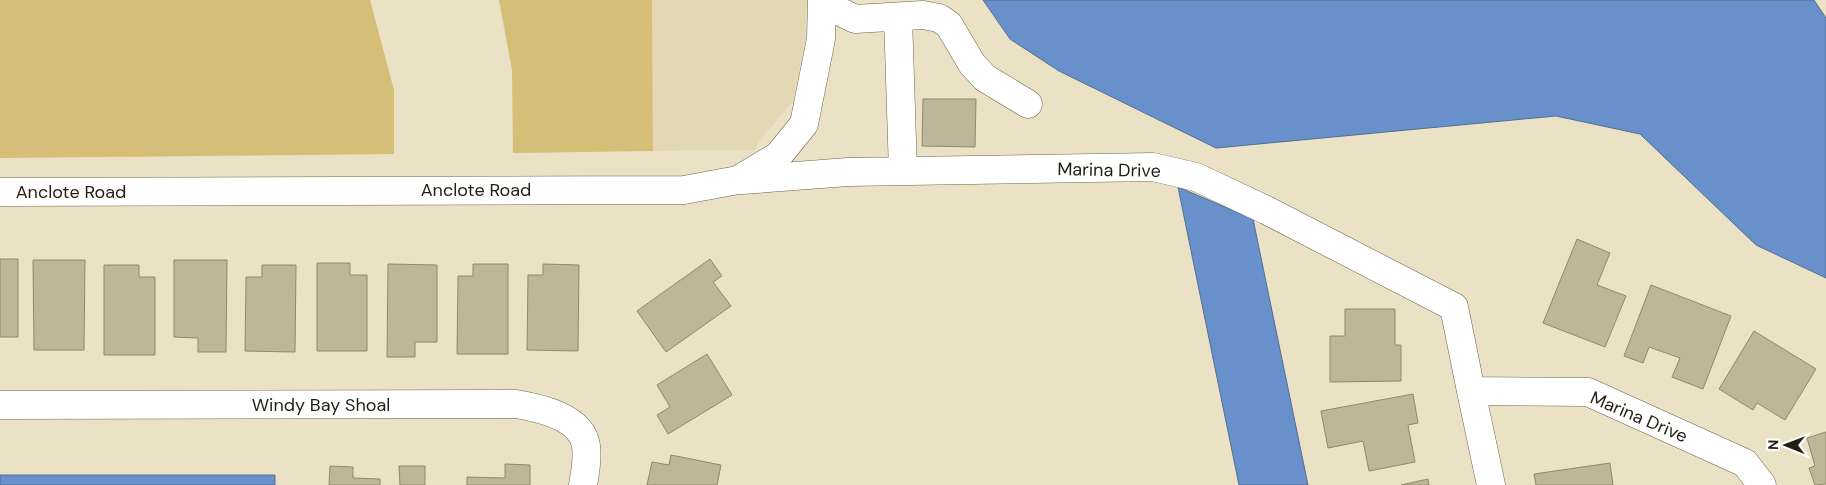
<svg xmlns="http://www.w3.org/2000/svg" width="1826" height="485" viewBox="0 0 1826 485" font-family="'DM Sans',sans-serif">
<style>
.built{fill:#e3d7b4}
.green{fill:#d5be78}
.water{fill:#6891cb;stroke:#536e94}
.building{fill:#beb59a;stroke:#90876d}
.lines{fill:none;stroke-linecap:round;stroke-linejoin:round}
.minor-casing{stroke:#6d644b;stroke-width:29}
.minor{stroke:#fff;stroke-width:28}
.labels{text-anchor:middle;stroke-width:4;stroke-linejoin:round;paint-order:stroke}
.street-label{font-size:18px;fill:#221e14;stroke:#fff}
</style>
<rect width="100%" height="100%" fill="#ebe1c5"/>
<path class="built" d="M652 0H807L806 37 793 101 757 144 755 150 653 151Z"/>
<path class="green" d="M0 0H370L394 90V154L0 158Z
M499 0H652L653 151 513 153 512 70Z"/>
<path class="water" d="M983 0H1814L1826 18V278L1756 245 1640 134 1556 116 1216 148 1059 71 1010 39Z
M1178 187 1253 219 1308 485H1239Z
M0 475H275V485H0Z"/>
<path class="building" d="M923 99H976L975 147 922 146Z
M1577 239 1610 253 1597 285 1626 296 1605 347 1543 323Z
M0 259H18V337H0Z
M710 259 722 276 713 282 731 306 666 352 637 311Z
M33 260H85L84 350H34Z
M174 260H227L226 352H198V338L174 337Z
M317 263H350V275H367V351H317Z
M388 264 437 265V342H415V357H387Z
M473 264H508V354H457L458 276H473Z
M543 264 579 265 578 351 527 350 528 275H543Z
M104 265H139V277H155V355H104Z
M262 265H296L295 352 245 351 246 277H262Z
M1651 285 1731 316 1703 389 1672 377 1680 358 1649 347 1643 363 1624 356Z
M1345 309H1395V345H1401V381L1330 382V336H1345Z
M1754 331 1816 369 1785 420 1757 403 1753 410 1719 389Z
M707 354 732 395 668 434 657 415 670 407 657 385Z
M1413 394 1418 423 1408 425 1415 462 1369 471 1363 441 1328 448 1321 411Z
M1826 432V484L1815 485 1809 468 1815 466 1807 438Z
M671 455 721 465 717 485H647L652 462 669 465Z
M1610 463 1613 485H1536L1534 474Z
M505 464 530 465V485H467V477L505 478Z
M330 466 353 467V478L380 479V485H329Z
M399 466H425V485H400Z
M1428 479 1429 485H1401Z"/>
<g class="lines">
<g class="minor-casing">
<path id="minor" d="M822 3 855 19 923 15 939 18 949 25 972 64 985 78 1028 104
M898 17 903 171
M742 180 848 172 1153 167 1196 177 1266 210 1454 307 1471 391
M0 192 684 190 738 180 778 156 804 124 821 39 822 0
M0 405 516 404C540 408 582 417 586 446 588 459 585 473 583 485
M1491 485 1471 391 1588 392 1745 463 1762 485"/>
</g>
<use href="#minor" class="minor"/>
</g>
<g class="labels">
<g class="street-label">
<text transform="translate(1109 170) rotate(1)" y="6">Marina Drive</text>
<text x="476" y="196">Anclote Road</text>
<text x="71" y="198">Anclote Road</text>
<text x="321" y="411">Windy Bay Shoal</text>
<text transform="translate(1639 417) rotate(23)" y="6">Marina Drive</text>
</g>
</g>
<g transform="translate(1786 445) rotate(271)" stroke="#ffffff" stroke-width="4" paint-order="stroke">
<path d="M0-4L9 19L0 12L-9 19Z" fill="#221e14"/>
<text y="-8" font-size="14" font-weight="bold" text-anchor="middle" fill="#221e14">N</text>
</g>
</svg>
